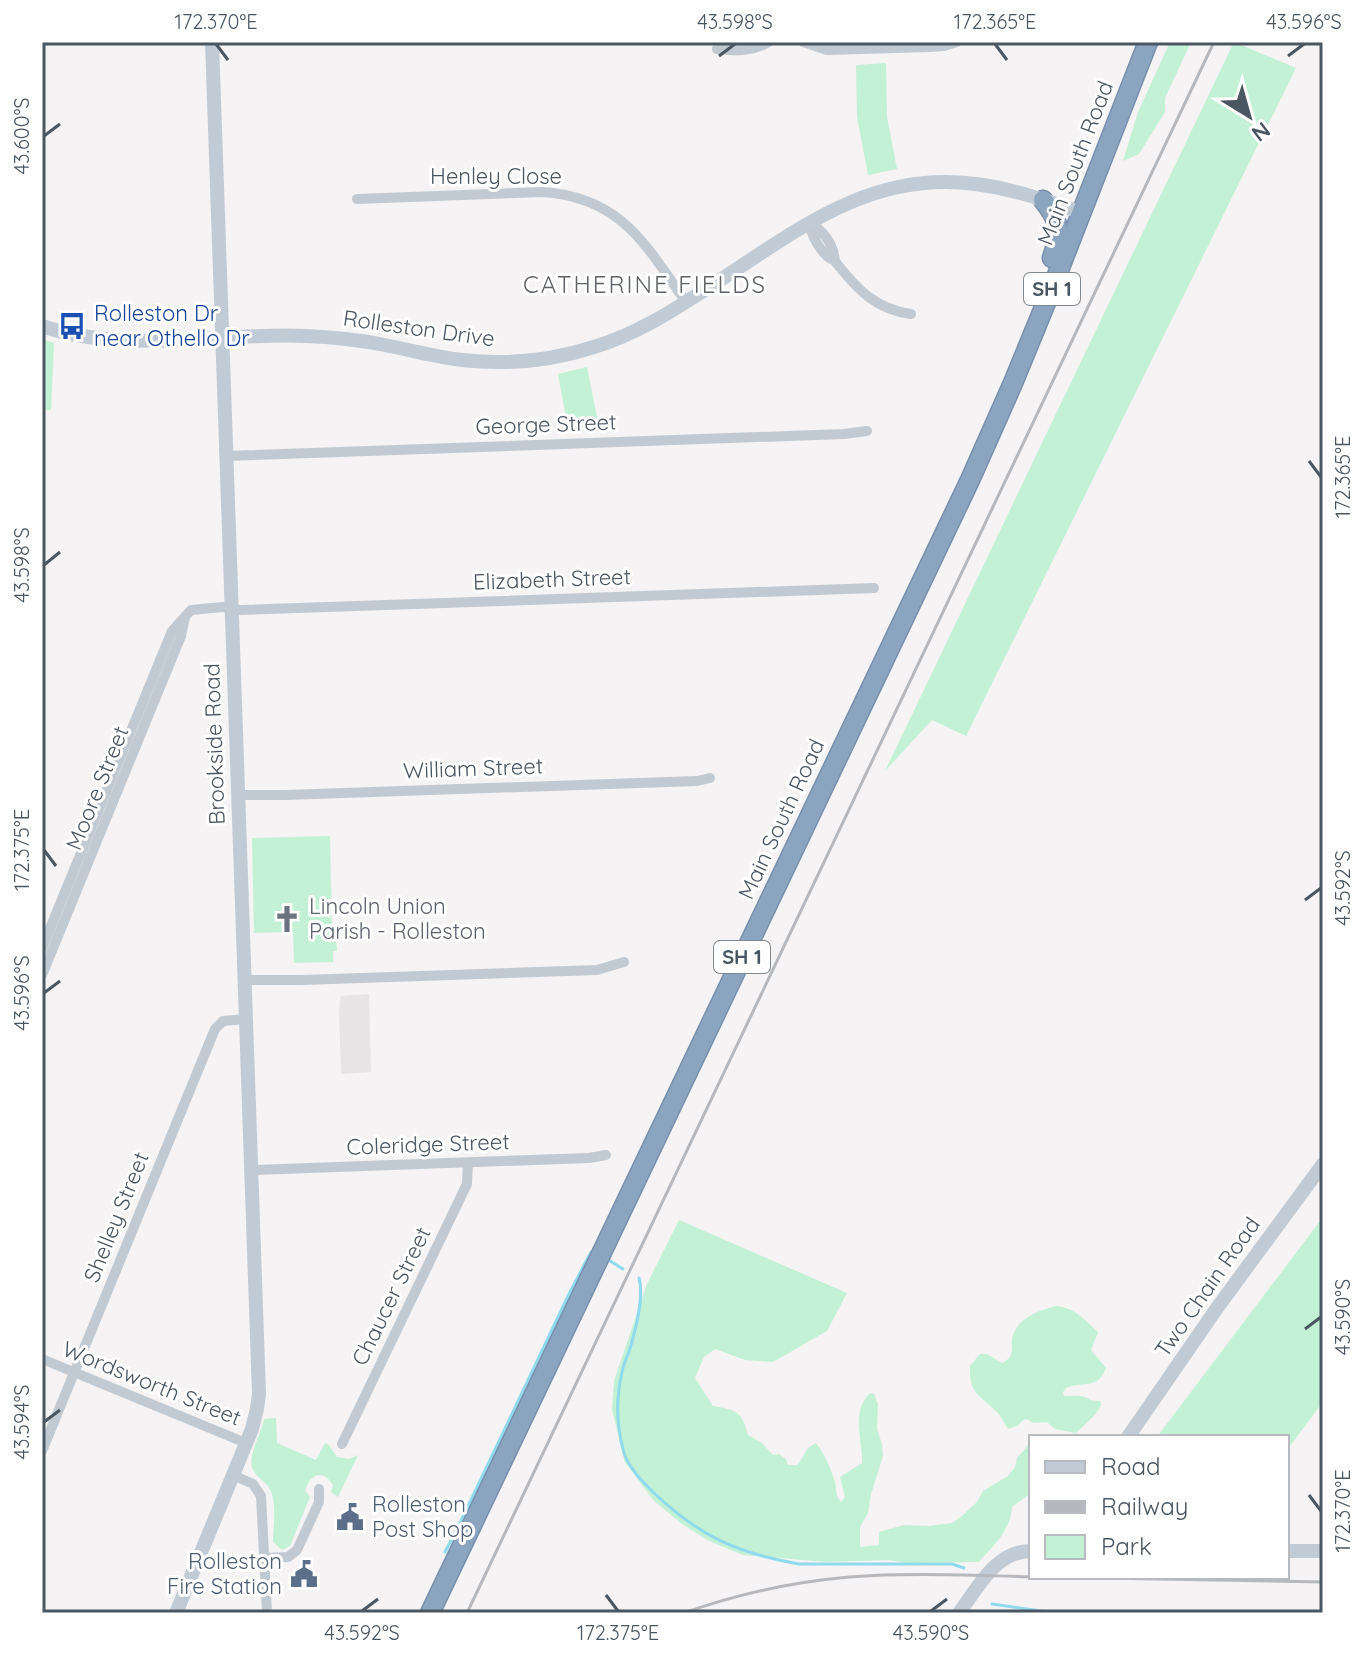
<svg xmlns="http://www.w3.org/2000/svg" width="1365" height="1655" viewBox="0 0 1365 1655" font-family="Quicksand,sans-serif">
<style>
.education{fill:#e6e4e5}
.green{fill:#c3f1d5}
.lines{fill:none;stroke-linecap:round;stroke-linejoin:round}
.stream{stroke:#90daee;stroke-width:3}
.highway-casing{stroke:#7690ad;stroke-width:21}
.street{stroke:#c1cad2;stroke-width:10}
.secondary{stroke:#c1cbd6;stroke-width:14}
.highway{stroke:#8ba5c1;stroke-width:18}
.rail{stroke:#b5b8bd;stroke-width:3}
.ticks{fill:none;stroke:#4a5661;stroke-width:3}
.labels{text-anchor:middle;stroke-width:6;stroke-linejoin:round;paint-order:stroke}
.shield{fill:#fff;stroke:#808990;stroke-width:2}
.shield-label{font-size:20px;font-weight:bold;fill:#4a5661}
.street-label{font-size:22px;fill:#4a5661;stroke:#fff}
.transit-label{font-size:22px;fill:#164399;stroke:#fff;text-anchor:start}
.worship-label{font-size:22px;fill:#5b616d;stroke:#fff;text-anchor:start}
.service-label{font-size:22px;fill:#4e5e75;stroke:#fff;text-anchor:start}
.neighbourhood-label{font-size:24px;letter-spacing:2px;fill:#5f6368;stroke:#fff}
.neatline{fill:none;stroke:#4a5661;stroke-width:3}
.ticks-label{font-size:20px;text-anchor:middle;fill:#4a5661}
</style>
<rect width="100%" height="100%" fill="#f5f3f3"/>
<path class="education" d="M369 994 371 1072 341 1074 339 1010 341 996Z"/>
<path class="green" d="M1170 42H1191L1165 98V112L1139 154 1123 161 1138 112Z
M1234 42 1296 68 966 736 932 720 885 771Z
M886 63 887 117 897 169 868 175 857 117 856 65Z
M42 339 54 343 51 410H42Z
M587 367 599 427 568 429 558 374Z
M330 836 332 933 336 934 337 951H333V962L294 963 293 932 254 933 252 838Z
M1323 1217V1402L1287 1450V1437H1157Z
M679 1220 847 1293 827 1331 773 1362 745 1360 715 1349 704 1357 695 1378 713 1406C736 1410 742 1411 748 1435L762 1443 773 1455 779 1454 786 1459 788 1465H798L808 1448 816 1443C824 1453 831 1469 835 1482 837 1491 835 1495 841 1502L845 1497 840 1477 862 1463C863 1438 850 1414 870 1393L874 1394 878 1404 877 1429 882 1444 883 1456 871 1494 868 1513 860 1527V1547L879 1545V1532L904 1525 929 1526 952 1523 962 1516 977 1502 983 1491 1008 1476 1015 1467 1017 1458 1031 1442V1493L1012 1507C1010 1532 994 1544 979 1562L908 1563 888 1560 827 1562 743 1555 709 1541 682 1524 653 1500 625 1462 612 1410 614 1381 647 1284Z
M1055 1306C1074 1307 1085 1320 1098 1332L1091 1350 1106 1368C1097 1391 1084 1380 1066 1388L1063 1392 1064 1396C1073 1396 1083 1394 1090 1400L1100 1401 1101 1405 1095 1415 1076 1433 1055 1429 1047 1422 1033 1423 1027 1419 1023 1420 1017 1426 1008 1429C1004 1423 1001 1416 996 1411 979 1394 969 1394 970 1366L980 1354H987L1002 1363C1018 1355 1009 1348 1013 1335 1019 1317 1039 1311 1055 1306Z
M276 1418 277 1443 316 1460 325 1443 329 1445 337 1457 349 1459 358 1455 338 1497 331 1492 333 1485C323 1469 311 1473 305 1490L310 1497 290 1546 282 1550 273 1542C273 1526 278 1500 268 1486 263 1480 254 1475 252 1467 248 1455 262 1432 264 1419Z"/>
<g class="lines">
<path class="stream" d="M610 1261 623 1269
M639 1278C644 1295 636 1328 631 1345 629 1353 625 1360 623 1368 616 1395 616 1425 624 1453 629 1468 642 1481 653 1492 699 1536 736 1553 799 1564H952L964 1568
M445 1552 461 1521 569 1294 591 1252
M992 1604 1055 1613"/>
<g class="highway-casing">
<path id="highway" d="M1043 200C1061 222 1061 232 1052 258
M430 1613 970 480 1013 383 1052 288 1148 42"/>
</g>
<path class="street" d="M803 42 827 50 930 47 944 46 957 42
M717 49C736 51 751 52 769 42
M357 199 542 192C621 197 645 244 686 302
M809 223C812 236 818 248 828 257 838 264 830 255 838 265 859 291 876 309 911 314
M809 223C824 231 833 243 835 261
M226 456 844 434 867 431
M238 795H286L697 781 710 778
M42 948 172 631 191 610 223 607 240 610 874 588
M42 975 181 636 185 617
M245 980H302L597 970 624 962
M251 1170 589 1158 606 1155
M42 1359 246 1443
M342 1444 467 1184 468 1163
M42 1451 215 1029 223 1021 246 1019
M233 1475 253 1484 261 1496 267 1613
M265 1558 288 1557 297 1550 319 1502V1489"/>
<path class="secondary" d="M42 326C128 355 218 332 306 336 333 337 359 340 385 345 410 350 436 357 462 360 506 365 551 361 594 347 637 334 674 310 711 286 795 232 869 170 975 184 1011 188 1046 201 1080 212
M1128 1437 1217 1308 1323 1164
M1287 1551H1323
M176 1613 252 1429 257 1409 259 1394 212 42
M959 1613C978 1588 995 1551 1031 1551"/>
<use href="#highway" class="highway"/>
<path class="rail" d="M467 1613 1214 42
M684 1613C737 1594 793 1582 849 1577 914 1572 979 1576 1044 1577 1137 1579 1230 1581 1323 1582"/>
</g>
<path class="ticks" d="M216 44 228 60M995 44 1007 60M719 56 735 44M1288 56 1304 44M44 136 60 124M1309 461 1321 477M44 565 60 552M44 850 56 866M1305 900 1321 888M44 993 60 981M1305 1329 1321 1317M44 1422 60 1410M1309 1495 1321 1511M606 1595 618 1611M362 1611 378 1599M931 1611 947 1599"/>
<defs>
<g id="bus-bare" transform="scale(2.16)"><path d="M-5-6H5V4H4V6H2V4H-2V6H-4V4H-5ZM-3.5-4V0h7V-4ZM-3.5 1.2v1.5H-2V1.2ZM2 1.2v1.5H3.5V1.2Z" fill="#1a4fb4" stroke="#fff" stroke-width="2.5" paint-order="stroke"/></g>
<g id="church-bare" transform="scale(2.16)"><path d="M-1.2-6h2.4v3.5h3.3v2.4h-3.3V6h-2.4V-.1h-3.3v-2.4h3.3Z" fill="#6b7280" stroke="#fff" stroke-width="2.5" paint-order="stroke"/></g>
<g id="civic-bare" transform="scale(2.16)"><path d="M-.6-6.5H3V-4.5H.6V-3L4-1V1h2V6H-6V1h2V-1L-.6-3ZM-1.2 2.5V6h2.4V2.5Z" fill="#5c6f8a" stroke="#fff" stroke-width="2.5" paint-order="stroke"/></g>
</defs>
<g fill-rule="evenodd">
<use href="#bus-bare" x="72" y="326"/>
<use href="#church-bare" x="287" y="919"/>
<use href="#civic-bare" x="350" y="1517"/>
<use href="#civic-bare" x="304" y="1574"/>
</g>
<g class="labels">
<g class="shield">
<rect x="1024" y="273" width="56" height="32" rx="6"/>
<rect x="714" y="941" width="56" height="32" rx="6"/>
</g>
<g class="shield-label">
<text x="1052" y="296">SH 1</text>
<text x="742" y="964">SH 1</text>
</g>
<g class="street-label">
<text transform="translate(1075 163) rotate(-69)" y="8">Main South Road</text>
<text x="496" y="184">Henley Close</text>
<text transform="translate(419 328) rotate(8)" y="8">Rolleston Drive</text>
<text transform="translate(546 424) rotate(-2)" y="8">George Street</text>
<text transform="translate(552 579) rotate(-2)" y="8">Elizabeth Street</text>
<text transform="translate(214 744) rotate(-92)" y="8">Brookside Road</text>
<text transform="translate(473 768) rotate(-2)" y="8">William Street</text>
<text transform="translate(97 788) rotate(-68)" y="8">Moore Street</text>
<text transform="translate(781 819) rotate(-65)" y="8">Main South Road</text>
<text transform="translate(428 1144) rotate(-2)" y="8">Coleridge Street</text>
<text transform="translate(116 1217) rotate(-68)" y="8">Shelley Street</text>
<text transform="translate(1207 1287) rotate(-55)" y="8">Two Chain Road</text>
<text transform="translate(391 1296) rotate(-64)" y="8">Chaucer Street</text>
<text transform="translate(152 1383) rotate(22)" y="8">Wordsworth Street</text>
</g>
<g class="transit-label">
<text x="94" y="321">Rolleston Dr<tspan x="94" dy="25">near Othello Dr</tspan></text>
</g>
<g class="worship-label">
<text x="309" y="914">Lincoln Union<tspan x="309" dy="25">Parish - Rolleston</tspan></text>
</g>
<g class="service-label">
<text x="372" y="1512">Rolleston<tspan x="372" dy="25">Post Shop</tspan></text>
<text x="282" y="1569" text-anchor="end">Rolleston<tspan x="282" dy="25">Fire Station</tspan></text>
</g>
<g class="neighbourhood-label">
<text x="645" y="293">CATHERINE FIELDS</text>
</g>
</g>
<rect width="1365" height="1655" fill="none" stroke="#ffffff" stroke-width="88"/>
<rect x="1029" y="1435" width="260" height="144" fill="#ffffff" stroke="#b7bbc0" stroke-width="2"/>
<rect x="1045" y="1461" width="40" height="12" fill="#c1cbd6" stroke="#b7bbc0" stroke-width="2"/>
<text x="1101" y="1475" font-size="24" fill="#4a5661">Road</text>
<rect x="1045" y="1501" width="40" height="12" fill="#b5b8bd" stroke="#b7bbc0" stroke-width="2"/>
<text x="1101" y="1515" font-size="24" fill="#4a5661">Railway</text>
<rect x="1045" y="1535" width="40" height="24" fill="#c3f1d5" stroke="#b7bbc0" stroke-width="2"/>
<text x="1101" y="1555" font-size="24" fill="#4a5661">Park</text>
<g transform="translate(1249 116) rotate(143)" stroke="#ffffff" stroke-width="6" paint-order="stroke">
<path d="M0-6L14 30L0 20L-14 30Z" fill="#4a5661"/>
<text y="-12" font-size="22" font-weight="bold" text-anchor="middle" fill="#4a5661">N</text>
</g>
<rect x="44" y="44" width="1277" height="1567" class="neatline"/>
<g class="ticks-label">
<text x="216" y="29">172.370°E</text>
<text x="735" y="29">43.598°S</text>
<text x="995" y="29">172.365°E</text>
<text x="1304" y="29">43.596°S</text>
<text transform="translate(22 136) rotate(-90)" y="7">43.600°S</text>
<text transform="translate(1343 477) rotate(-90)" y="7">172.365°E</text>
<text transform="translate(22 565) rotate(-90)" y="7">43.598°S</text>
<text transform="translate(22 850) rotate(-90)" y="7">172.375°E</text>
<text transform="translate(1343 888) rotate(-90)" y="7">43.592°S</text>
<text transform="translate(22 993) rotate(-90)" y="7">43.596°S</text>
<text transform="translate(1343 1317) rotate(-90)" y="7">43.590°S</text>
<text transform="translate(22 1422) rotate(-90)" y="7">43.594°S</text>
<text transform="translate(1343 1511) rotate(-90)" y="7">172.370°E</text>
<text x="362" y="1640">43.592°S</text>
<text x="618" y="1640">172.375°E</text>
<text x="931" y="1640">43.590°S</text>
</g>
</svg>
